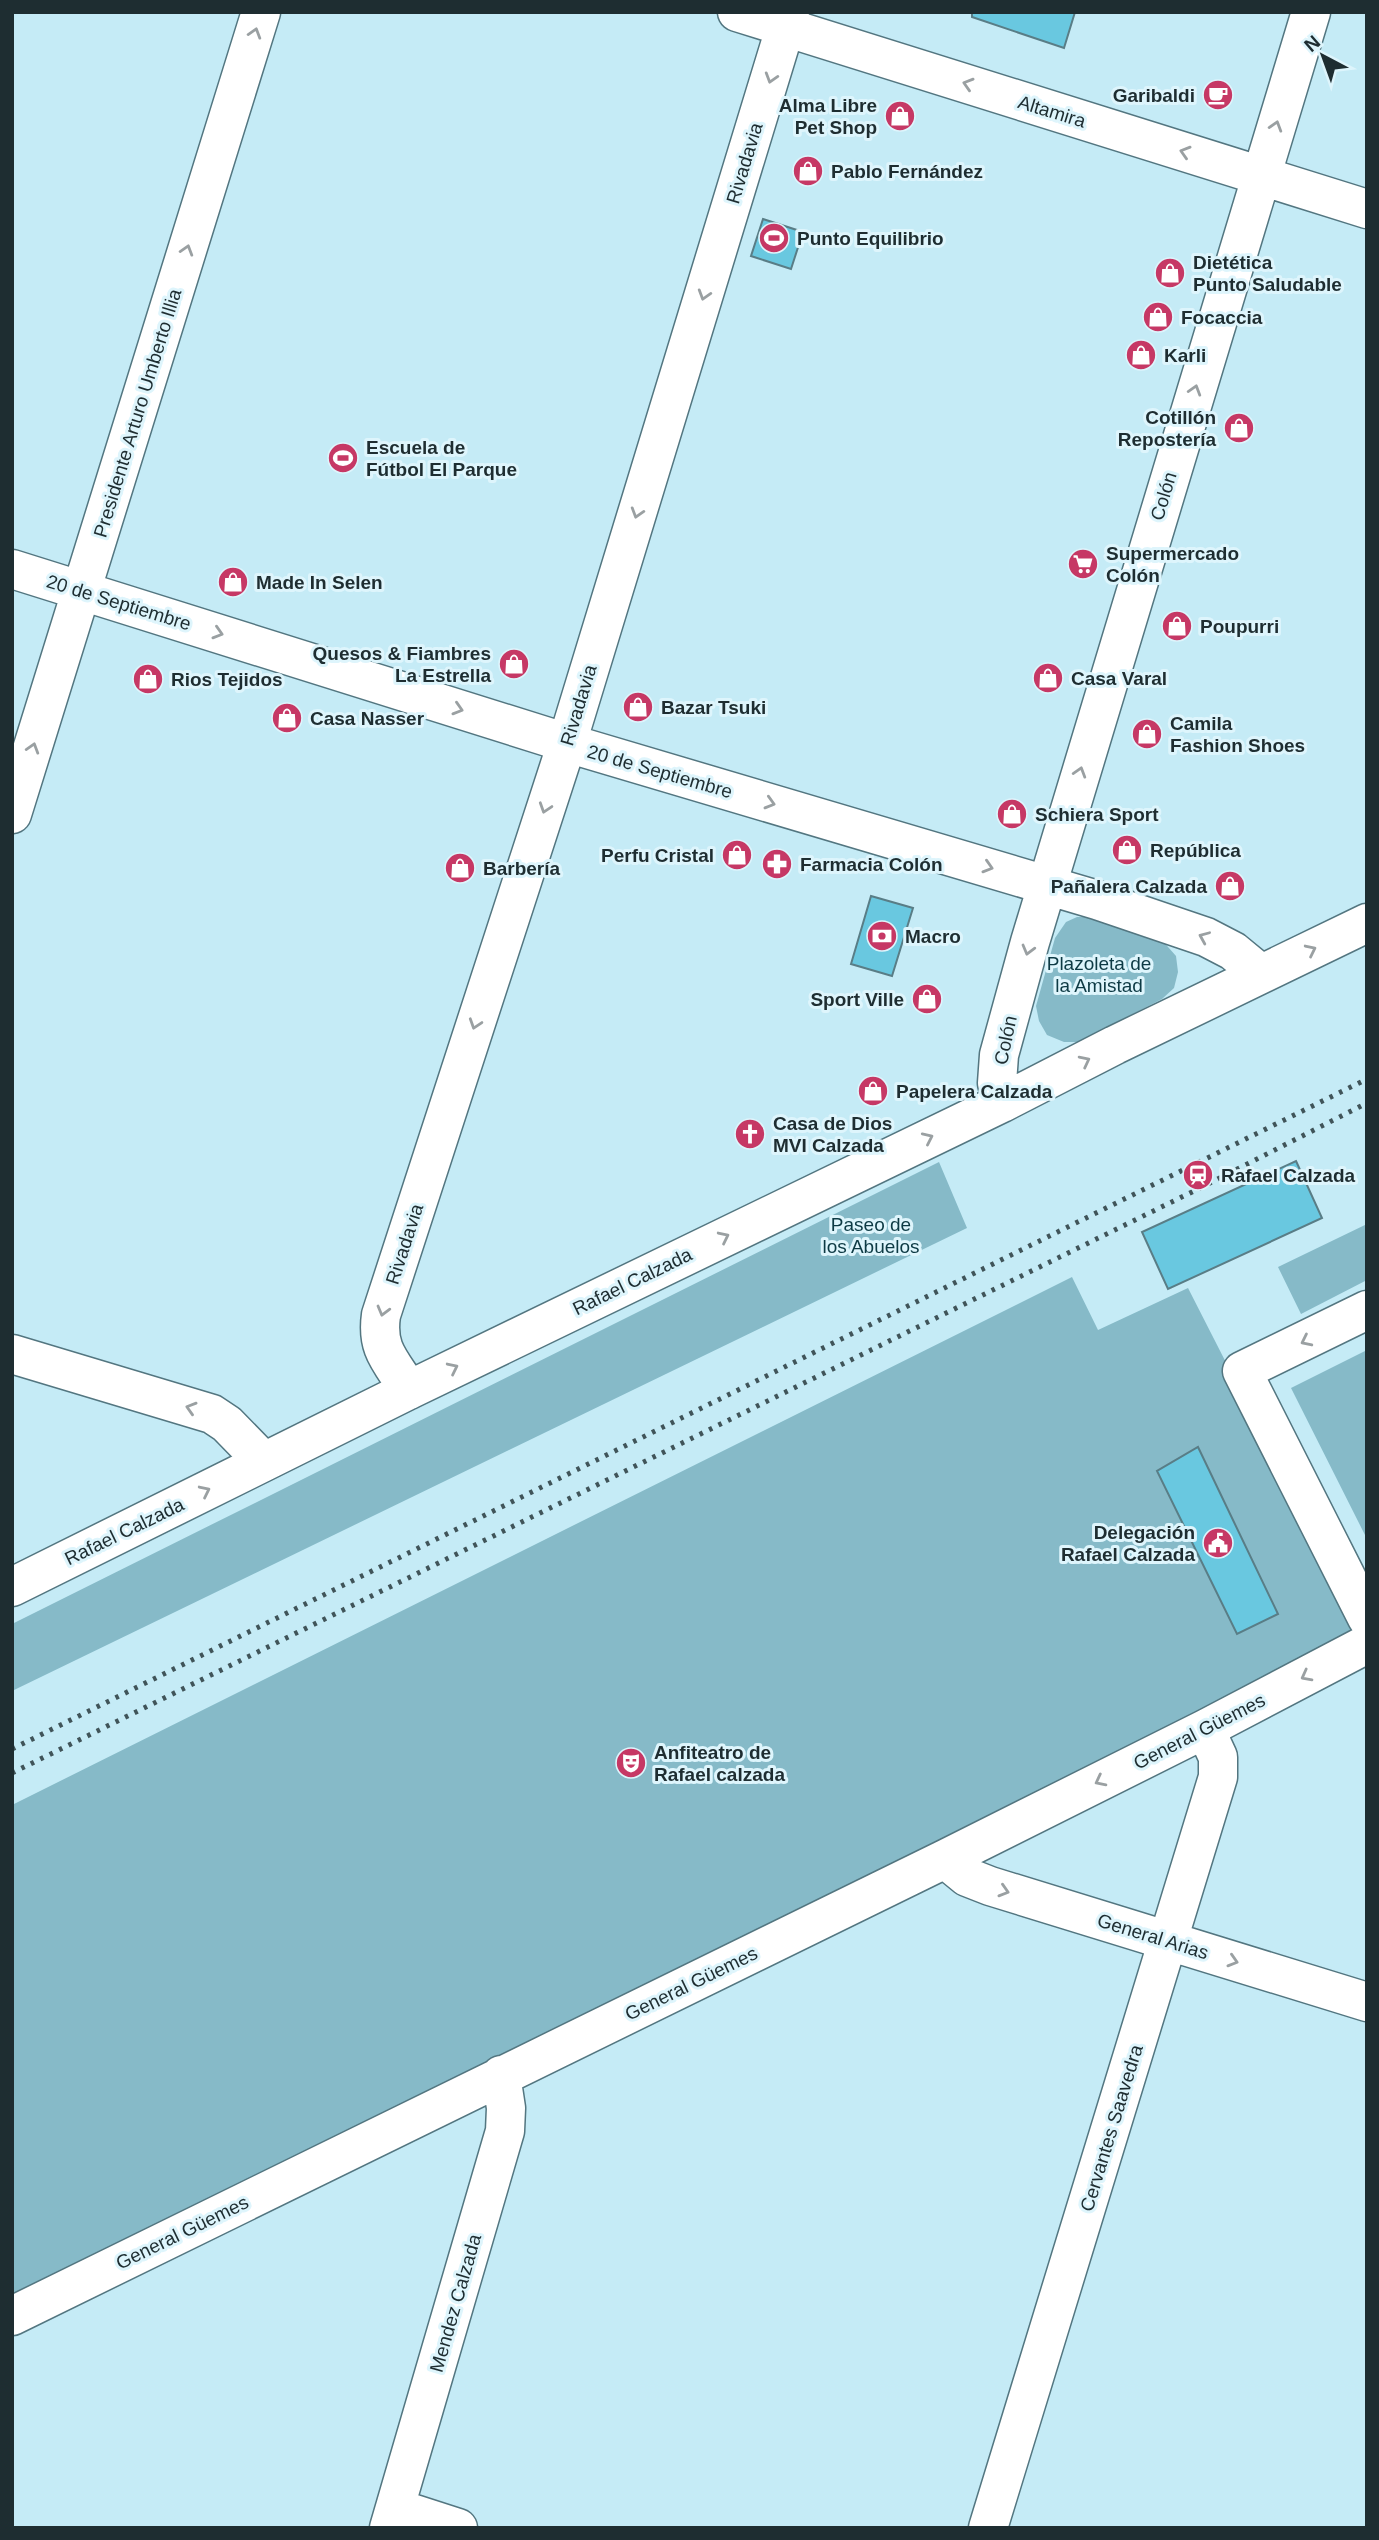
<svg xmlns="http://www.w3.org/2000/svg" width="1379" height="2540" viewBox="0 0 1379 2540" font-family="Helvetica,sans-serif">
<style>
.green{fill:#86bac8}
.building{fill:#69c8e0;stroke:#597d86;stroke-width:2}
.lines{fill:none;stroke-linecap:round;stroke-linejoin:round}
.minor-casing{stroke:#537680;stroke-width:41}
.minor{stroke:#fff;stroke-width:38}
.rail{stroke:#405459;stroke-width:5;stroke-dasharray:3.5 7;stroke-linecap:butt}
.oneway{stroke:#9aa0a2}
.labels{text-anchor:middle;stroke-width:6;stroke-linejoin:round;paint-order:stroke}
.poi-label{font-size:19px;font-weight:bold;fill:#1e2d31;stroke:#def5fc;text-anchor:start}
.street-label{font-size:19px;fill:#1e2d31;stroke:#def5fc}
.park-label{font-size:19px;fill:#0d3a44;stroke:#def5fc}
</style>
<rect width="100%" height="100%" fill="#c5ebf6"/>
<path class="green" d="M1077 917H1088L1161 939 1176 956 1178 972 1174 988 1162 999 1079 1042H1064L1047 1035 1039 1021 1036 1006 1055 938 1066 922Z
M939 1162 967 1228 12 1691V1624Z
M1367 1224V1280L1301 1314 1278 1267Z
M1072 1277 1098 1330 1188 1288 1349 1604 1356 1627 1352 1637 12 2300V1805Z
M1367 1350V1539L1291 1388Z"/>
<path class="building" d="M972 12H1075L1064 48 972 17Z
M763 219 803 232 791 269 751 256Z
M871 896 913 908 892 976 851 964Z
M1296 1161 1322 1218 1168 1289 1142 1232Z
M1198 1447 1278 1614 1237 1634 1157 1471Z"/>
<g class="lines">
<g class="minor-casing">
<path id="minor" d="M737 12 1367 209
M12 569 567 743 1097 900 1206 937 1233 951 1261 974
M12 814 261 12
M1002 1103 997 1083 999 1055 1030 942 1311 12
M1367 1310 1242 1371 1367 1618
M12 1354 212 1414 227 1424 264 1462
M409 1390C391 1361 376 1350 381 1315L567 743 790 12
M12 1587 409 1390 1002 1103 1115 1045 1367 923
M945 1859 967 1877 990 1886 1367 2002
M12 2316 945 1859 1205 1729 1367 1644
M396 2508 458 2528
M389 2528 505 2131 506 2108 501 2075
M988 2528 1218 1777V1757L1205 1729"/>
</g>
<use href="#minor" class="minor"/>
<path class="rail" d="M12 1749 1367 1079
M12 1773 1200 1188 1367 1103"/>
</g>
<defs><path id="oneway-chevron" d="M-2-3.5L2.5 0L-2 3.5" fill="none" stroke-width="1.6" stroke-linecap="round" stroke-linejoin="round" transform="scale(1.75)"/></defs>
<g class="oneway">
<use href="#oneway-chevron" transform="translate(255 33) rotate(-73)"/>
<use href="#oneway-chevron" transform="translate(771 78) rotate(107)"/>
<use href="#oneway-chevron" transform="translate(968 84) rotate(-163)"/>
<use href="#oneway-chevron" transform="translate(1276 126) rotate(-73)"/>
<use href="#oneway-chevron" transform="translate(1185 152) rotate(-163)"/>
<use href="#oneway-chevron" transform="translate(187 250) rotate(-73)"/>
<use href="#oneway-chevron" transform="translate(704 295) rotate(107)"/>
<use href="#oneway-chevron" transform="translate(1195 390) rotate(-73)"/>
<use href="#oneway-chevron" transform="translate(637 513) rotate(107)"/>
<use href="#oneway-chevron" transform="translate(218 633) rotate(17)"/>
<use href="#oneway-chevron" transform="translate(458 709) rotate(17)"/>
<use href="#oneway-chevron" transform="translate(33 748) rotate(-73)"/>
<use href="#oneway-chevron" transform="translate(1080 772) rotate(-73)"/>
<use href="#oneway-chevron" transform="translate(770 803) rotate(16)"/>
<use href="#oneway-chevron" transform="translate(545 808) rotate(108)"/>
<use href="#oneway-chevron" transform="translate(988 867) rotate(17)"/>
<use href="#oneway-chevron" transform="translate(1204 937) rotate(-157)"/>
<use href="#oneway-chevron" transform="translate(1028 950) rotate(105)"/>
<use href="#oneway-chevron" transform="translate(1311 950) rotate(-26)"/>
<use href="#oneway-chevron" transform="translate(475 1024) rotate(108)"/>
<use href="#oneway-chevron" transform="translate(1085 1061) rotate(-27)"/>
<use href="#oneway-chevron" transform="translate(928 1138) rotate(-25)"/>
<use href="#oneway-chevron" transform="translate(724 1237) rotate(-26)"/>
<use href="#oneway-chevron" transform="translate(383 1311) rotate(105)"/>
<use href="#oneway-chevron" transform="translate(1306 1341) rotate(154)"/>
<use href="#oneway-chevron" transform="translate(453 1368) rotate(-26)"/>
<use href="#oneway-chevron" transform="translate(191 1408) rotate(-163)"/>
<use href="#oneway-chevron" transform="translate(205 1491) rotate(-26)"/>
<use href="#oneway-chevron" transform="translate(1306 1676) rotate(152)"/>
<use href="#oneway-chevron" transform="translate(1100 1781) rotate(153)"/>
<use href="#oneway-chevron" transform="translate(1004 1891) rotate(17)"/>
<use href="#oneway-chevron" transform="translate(1233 1961) rotate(17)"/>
</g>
<defs>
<g id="cafe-disc" transform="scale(1.575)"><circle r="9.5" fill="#c63865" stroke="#def5fc"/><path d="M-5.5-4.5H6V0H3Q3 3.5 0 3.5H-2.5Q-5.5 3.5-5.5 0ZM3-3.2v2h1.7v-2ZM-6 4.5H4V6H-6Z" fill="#fff"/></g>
<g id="shop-disc" transform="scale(1.575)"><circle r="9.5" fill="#c63865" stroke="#def5fc"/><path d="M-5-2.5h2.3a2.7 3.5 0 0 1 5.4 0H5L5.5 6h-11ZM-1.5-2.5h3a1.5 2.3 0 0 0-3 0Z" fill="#fff"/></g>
<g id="stadium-disc" transform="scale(1.575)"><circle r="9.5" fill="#c63865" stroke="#def5fc"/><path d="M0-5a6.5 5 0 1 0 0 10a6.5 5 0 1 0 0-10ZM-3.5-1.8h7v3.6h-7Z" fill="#fff"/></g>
<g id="supermarket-disc" transform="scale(1.575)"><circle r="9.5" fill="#c63865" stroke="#def5fc"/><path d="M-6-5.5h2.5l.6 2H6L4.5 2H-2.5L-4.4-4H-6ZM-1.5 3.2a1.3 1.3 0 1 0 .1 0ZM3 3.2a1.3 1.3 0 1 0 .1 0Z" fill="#fff"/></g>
<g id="pharmacy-disc" transform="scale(1.575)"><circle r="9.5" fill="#c63865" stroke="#def5fc"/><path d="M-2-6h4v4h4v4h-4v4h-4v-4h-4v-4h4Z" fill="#fff"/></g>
<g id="bank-disc" transform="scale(1.575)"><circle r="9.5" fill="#c63865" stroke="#def5fc"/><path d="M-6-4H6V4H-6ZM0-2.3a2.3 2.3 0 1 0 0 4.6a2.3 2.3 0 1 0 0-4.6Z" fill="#fff"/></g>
<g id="church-disc" transform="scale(1.575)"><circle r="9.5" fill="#c63865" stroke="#def5fc"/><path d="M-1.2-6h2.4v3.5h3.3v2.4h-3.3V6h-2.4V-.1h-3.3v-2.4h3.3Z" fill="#fff"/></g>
<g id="station-disc" transform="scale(1.575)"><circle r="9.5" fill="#c63865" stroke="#def5fc"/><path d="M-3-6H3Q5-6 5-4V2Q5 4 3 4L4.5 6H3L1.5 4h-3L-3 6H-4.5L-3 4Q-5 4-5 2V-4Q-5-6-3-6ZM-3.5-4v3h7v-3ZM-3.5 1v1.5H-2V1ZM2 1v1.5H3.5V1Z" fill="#fff"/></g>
<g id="civic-disc" transform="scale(1.575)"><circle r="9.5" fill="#c63865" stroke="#def5fc"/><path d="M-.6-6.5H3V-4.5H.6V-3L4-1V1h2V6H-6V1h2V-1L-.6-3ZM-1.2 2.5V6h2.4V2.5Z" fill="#fff"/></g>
<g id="theatre-disc" transform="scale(1.575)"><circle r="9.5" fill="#c63865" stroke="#def5fc"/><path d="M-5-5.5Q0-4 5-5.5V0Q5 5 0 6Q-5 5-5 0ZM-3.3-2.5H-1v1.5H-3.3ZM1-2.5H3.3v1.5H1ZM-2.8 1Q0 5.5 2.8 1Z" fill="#fff"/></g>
</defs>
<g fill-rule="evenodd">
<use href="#cafe-disc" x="1218" y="95"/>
<use href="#shop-disc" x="900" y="116"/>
<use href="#shop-disc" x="808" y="171"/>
<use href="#stadium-disc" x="774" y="238"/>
<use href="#shop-disc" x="1170" y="273"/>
<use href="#shop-disc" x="1158" y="317"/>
<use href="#shop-disc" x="1141" y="355"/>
<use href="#shop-disc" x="1239" y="428"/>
<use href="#stadium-disc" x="343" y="458"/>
<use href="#supermarket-disc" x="1083" y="564"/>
<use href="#shop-disc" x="233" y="582"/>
<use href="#shop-disc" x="1177" y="626"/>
<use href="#shop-disc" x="514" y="664"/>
<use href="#shop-disc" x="1048" y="678"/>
<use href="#shop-disc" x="148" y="679"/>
<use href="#shop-disc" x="638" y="707"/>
<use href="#shop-disc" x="287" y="718"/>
<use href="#shop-disc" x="1147" y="734"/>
<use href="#shop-disc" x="1012" y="814"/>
<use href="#shop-disc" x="1127" y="850"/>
<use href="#shop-disc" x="737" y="855"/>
<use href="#pharmacy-disc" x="777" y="864"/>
<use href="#shop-disc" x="460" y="868"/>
<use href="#shop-disc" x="1230" y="886"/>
<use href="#bank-disc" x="882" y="936"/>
<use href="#shop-disc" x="927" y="999"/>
<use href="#shop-disc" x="873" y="1091"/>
<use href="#church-disc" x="750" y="1134"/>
<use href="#station-disc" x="1198" y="1175"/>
<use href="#civic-disc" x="1218" y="1543"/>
<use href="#theatre-disc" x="631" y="1763"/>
</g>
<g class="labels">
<g class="poi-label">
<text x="1195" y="102" text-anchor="end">Garibaldi</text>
<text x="877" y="112" text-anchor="end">Alma Libre<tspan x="877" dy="22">Pet Shop</tspan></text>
<text x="831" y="178">Pablo Fernández</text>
<text x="797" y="245">Punto Equilibrio</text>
<text x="1193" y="269">Dietética<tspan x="1193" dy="22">Punto Saludable</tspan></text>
<text x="1181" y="324">Focaccia</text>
<text x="1164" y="362">Karli</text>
<text x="1216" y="424" text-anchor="end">Cotillón<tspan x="1216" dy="22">Repostería</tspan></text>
<text x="366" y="454">Escuela de<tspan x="366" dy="22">Fútbol El Parque</tspan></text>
<text x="1106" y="560">Supermercado<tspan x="1106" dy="22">Colón</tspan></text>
<text x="256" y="589">Made In Selen</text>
<text x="1200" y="633">Poupurri</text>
<text x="491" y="660" text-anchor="end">Quesos &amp; Fiambres<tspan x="491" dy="22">La Estrella</tspan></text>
<text x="1071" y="685">Casa Varal</text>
<text x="171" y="686">Rios Tejidos</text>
<text x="661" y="714">Bazar Tsuki</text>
<text x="310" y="725">Casa Nasser</text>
<text x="1170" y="730">Camila<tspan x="1170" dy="22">Fashion Shoes</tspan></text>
<text x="1035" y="821">Schiera Sport</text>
<text x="1150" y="857">República</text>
<text x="714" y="862" text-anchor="end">Perfu Cristal</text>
<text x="800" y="871">Farmacia Colón</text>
<text x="483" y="875">Barbería</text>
<text x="1207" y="893" text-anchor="end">Pañalera Calzada</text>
<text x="905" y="943">Macro</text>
<text x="904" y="1006" text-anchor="end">Sport Ville</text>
<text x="896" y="1098">Papelera Calzada</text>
<text x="773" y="1130">Casa de Dios<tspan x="773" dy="22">MVI Calzada</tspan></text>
<text x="1221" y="1182">Rafael Calzada</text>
<text x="1195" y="1539" text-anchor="end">Delegación<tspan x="1195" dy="22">Rafael Calzada</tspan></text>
<text x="654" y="1759">Anfiteatro de<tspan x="654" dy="22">Rafael calzada</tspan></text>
</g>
<g class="street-label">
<text transform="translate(1052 111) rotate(17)" y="7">Altamira</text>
<text transform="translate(744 163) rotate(-73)" y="7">Rivadavia</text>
<text transform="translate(137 413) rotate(-73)" y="7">Presidente Arturo Umberto Illia</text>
<text transform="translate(1163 496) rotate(-73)" y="7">Colón</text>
<text transform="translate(119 602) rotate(17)" y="7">20 de Septiembre</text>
<text transform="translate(578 705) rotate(-73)" y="7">Rivadavia</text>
<text transform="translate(660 771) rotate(16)" y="7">20 de Septiembre</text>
<text transform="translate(1005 1040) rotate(-78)" y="7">Colón</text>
<text transform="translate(404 1244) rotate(-72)" y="7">Rivadavia</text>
<text transform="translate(632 1281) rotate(-26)" y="7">Rafael Calzada</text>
<text transform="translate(124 1531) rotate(-26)" y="7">Rafael Calzada</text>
<text transform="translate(1199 1731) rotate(-27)" y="7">General Güemes</text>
<text transform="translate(1153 1936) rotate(17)" y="7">General Arias</text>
<text transform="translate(691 1983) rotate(-26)" y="7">General Güemes</text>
<text transform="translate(1111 2128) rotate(-73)" y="7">Cervantes Saavedra</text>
<text transform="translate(182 2232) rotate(-26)" y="7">General Güemes</text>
<text transform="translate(455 2303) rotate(-74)" y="7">Mendez Calzada</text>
</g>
<g class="park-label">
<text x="1099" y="970">Plazoleta de<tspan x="1099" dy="22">la Amistad</tspan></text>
<text x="871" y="1231">Paseo de<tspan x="871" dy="22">los Abuelos</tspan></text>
</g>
</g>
<rect width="1379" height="2540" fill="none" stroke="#1e2d31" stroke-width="28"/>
<g transform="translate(1323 56) rotate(319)" stroke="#def5fc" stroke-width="5" paint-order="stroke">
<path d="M0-5L12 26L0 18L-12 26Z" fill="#1e2d31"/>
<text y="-10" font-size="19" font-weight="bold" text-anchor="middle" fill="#1e2d31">N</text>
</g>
</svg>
